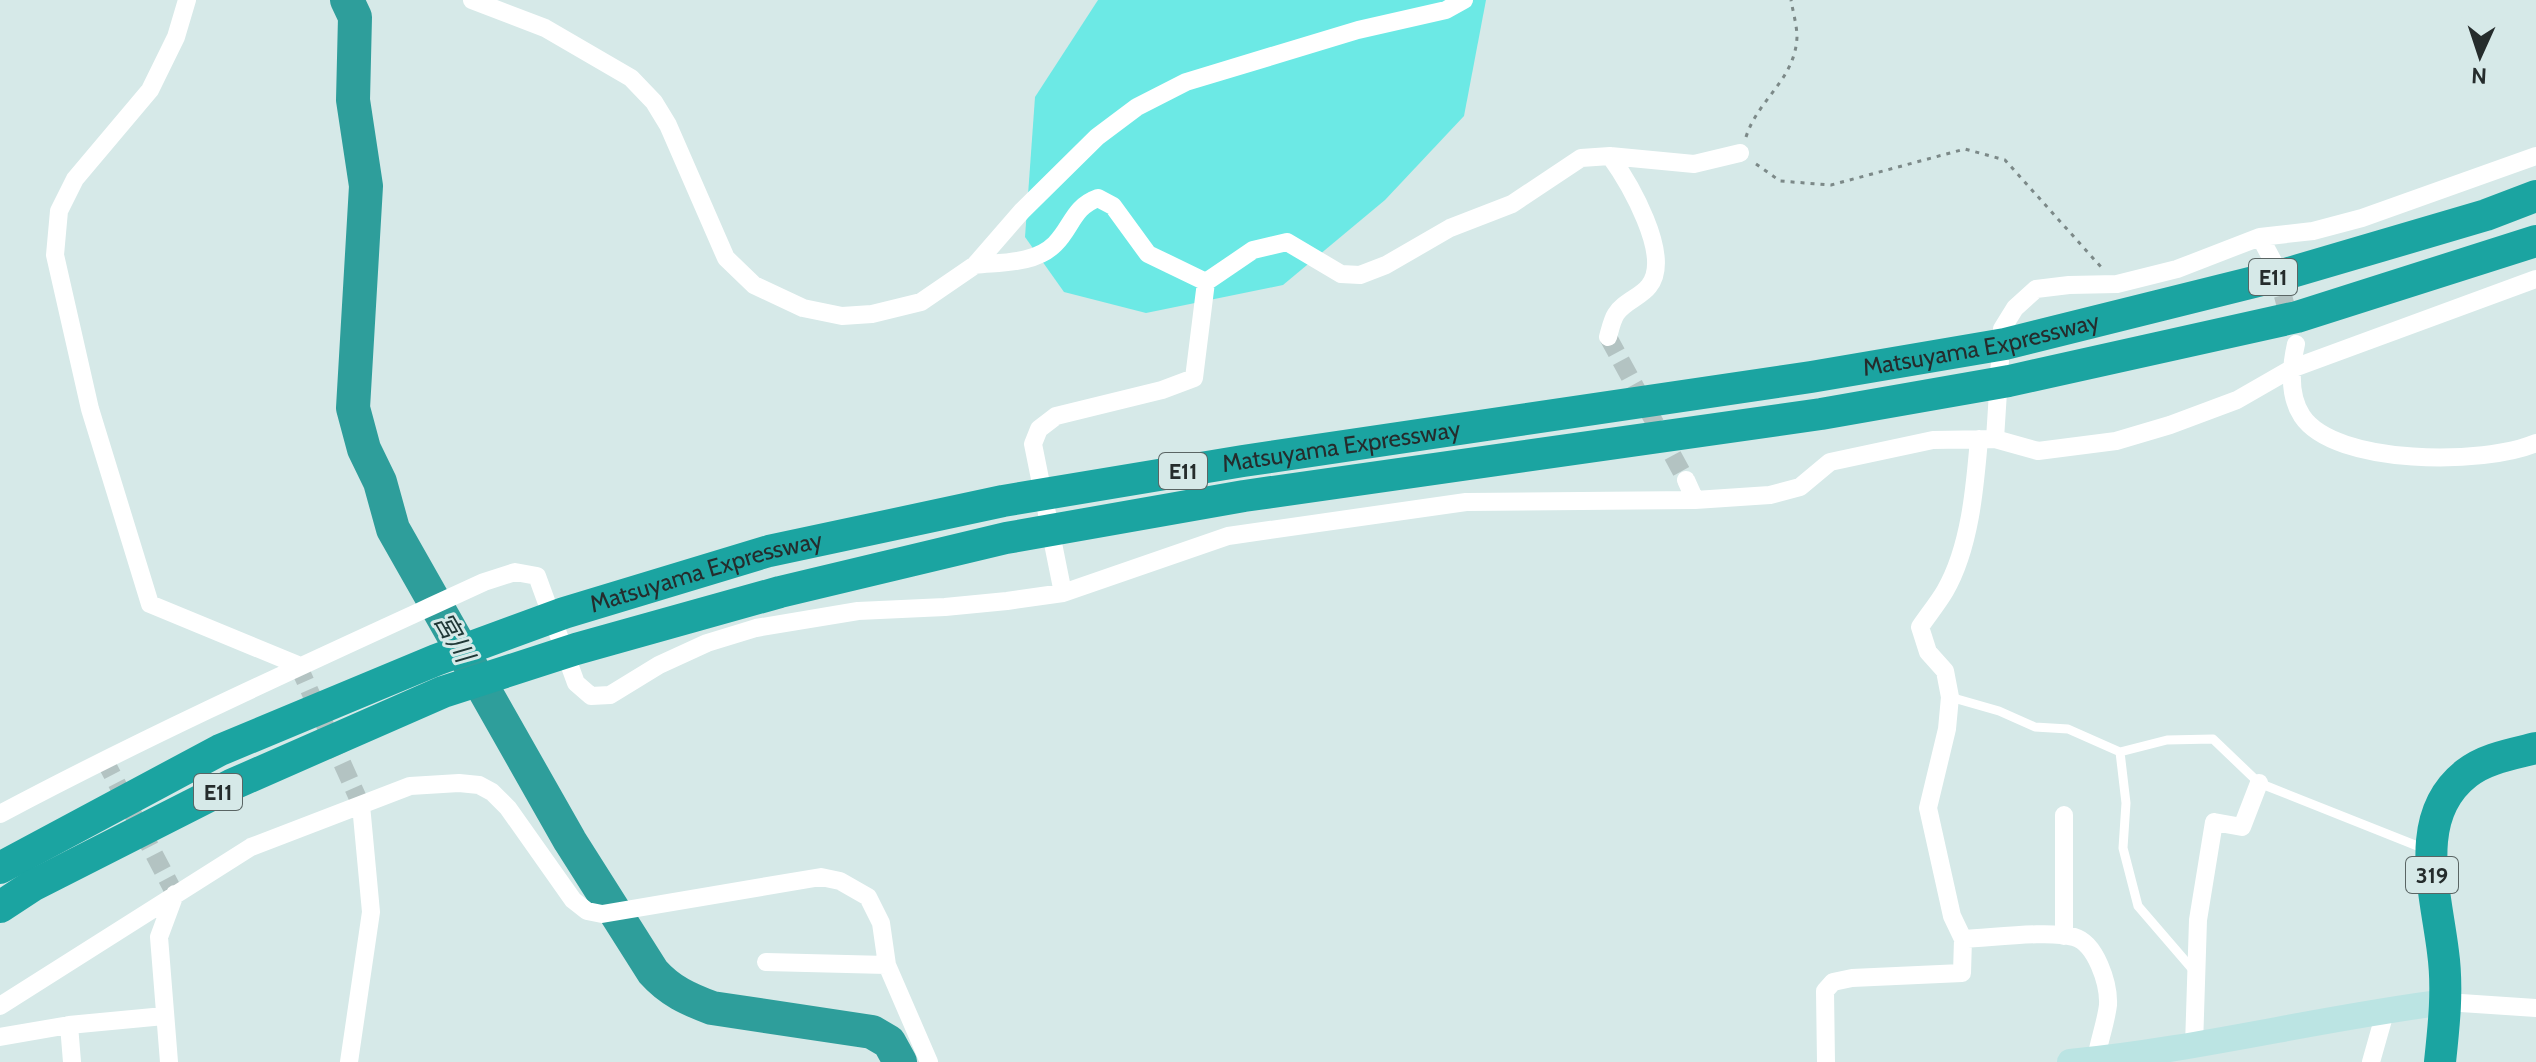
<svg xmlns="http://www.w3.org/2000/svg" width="2536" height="1062" viewBox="0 0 2536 1062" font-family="Cabin,'Noto Sans JP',sans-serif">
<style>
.green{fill:#6ce9e5}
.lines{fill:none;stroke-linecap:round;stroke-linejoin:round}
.river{stroke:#2e9e9b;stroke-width:34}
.street-tunnel{stroke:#b3c3c2;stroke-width:18;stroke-dasharray:18 9;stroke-linecap:butt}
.path{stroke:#7c8988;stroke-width:3;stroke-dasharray:4 6;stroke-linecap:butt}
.lane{stroke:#fff;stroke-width:9}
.street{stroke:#fff;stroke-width:18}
.secondary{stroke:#bbe4e3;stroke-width:26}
.highway{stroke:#1ba4a1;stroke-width:32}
.labels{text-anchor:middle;stroke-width:6;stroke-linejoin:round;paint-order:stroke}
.shield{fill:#d6e9e8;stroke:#5a6564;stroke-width:2}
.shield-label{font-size:22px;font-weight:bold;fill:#252c2c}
.street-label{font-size:24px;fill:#252c2c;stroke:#d6e9e8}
.water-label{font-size:26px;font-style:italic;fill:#203837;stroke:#d6e9e8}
</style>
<rect width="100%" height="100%" fill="#d6e9e8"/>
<path class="green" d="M1098 0H1486L1464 116 1385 200 1283 285 1146 313 1064 292 1025 237 1035 97Z"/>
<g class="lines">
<path class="river" d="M347 0 355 17 353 100 366 186 353 408 364 449 380 482 393 529 570 841 653 972C670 991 688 999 712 1008L872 1032 889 1042 900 1062"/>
<path class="street-tunnel" d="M2276 269 2291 326
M1608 337 1686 480
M298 665 361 805
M104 759 175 894"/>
<path class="path" d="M1746 137C1758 99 1795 80 1797 37 1797 26 1793 12 1791 0
M1756 164 1780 181 1831 185 1965 149 2005 160 2101 267"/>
<path class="lane" d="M1950 697 1999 711 2035 727 2068 729 2120 752 2126 803 2123 848 2138 906 2194 971
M2120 752 2167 740 2213 739 2259 783 2425 849"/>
<path class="street" d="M187 0 176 37 150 90 75 179 59 211 55 255 90 409 150 604 298 665
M472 0 545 28 631 78 654 102 668 125 726 258 754 285 803 308 842 316 872 314 921 302 975 265 1022 211 1097 137 1137 107 1186 82 1358 30 1446 10 1464 0
M2260 237 2275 265
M975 265C1002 262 1035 264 1055 244 1072 227 1073 207 1098 198L1113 206 1148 254 1206 282
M1608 337C1610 330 1612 320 1616 314 1623 302 1641 297 1649 286 1673 256 1628 181 1610 156
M2296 344C2291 366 2288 395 2302 416 2335 466 2486 465 2536 443
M1979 439C1975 487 1970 548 1945 591 1938 603 1928 615 1920 627L1928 652 1945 671 1950 697 1947 729 1928 808 1952 916 1963 939C1991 938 2049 930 2074 937 2096 943 2109 984 2108 1005 2106 1022 2099 1041 2096 1059
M1995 439 2002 329 2015 308 2036 289 2069 285 2117 284 2177 269 2260 237 2313 231 2362 218 2536 156
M1686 480 1695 500
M1063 593 1033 444 1039 429 1056 416 1162 390 1194 378 1206 282 1253 250 1287 242 1341 274 1360 275 1386 265 1450 228 1512 204 1581 158 1610 156 1694 164 1740 153
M0 814C158 730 321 657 484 582L515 572 537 576 576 683 591 696 610 695 659 665 707 643 756 628 858 611 945 607 1007 601 1063 593 1228 536 1466 502 1695 500 1770 495 1800 487 1830 462 1933 440 1995 439 2038 451 2116 441 2170 425 2237 400 2291 369 2536 279
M2064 815V936
M766 962 887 965
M2446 1002 2536 1008
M0 1006 251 847 410 786 459 783 479 785 492 792 508 808 573 900 587 911 602 914 821 877 840 881 868 897 881 923 887 965 929 1062
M69 1025 72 1062
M0 1037 69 1025 164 1016
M2194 1046 2198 920 2214 822 2242 827 2259 783
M169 1062 159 937 175 894
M349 1062 371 912 361 805
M1826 1062 1825 991 1833 982 1852 978 1962 973 1963 939
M2371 1062 2386 1009"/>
<path class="secondary" d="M2070 1062C2196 1050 2320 1018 2446 1002"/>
<g class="highway">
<path id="s1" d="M0 868 220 750 436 660 564 613 769 551 1003 501 1243 461 1811 377 2005 344 2282 275 2486 215 2536 196"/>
<path d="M0 907 32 886 231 785 443 692 576 649 780 592 1006 538 1244 496 1821 414 2009 381 2297 317 2536 241"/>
<path d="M2440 1062C2444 1025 2448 988 2443 952 2436 893 2411 816 2467 773 2486 758 2513 754 2536 748"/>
</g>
</g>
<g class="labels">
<g class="shield">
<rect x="2249" y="259" width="48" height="36" rx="6"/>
<rect x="1159" y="453" width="48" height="36" rx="6"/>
<rect x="194" y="774" width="48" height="36" rx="6"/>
<rect x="2406" y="857" width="52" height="36" rx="6"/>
</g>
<g class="shield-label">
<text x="2273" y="285">E11</text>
<text x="1183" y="479">E11</text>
<text x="218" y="800">E11</text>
<text x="2432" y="883">319</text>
</g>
<g class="street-label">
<text dy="8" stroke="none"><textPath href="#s1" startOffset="2064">Matsuyama Expressway</textPath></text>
<text dy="8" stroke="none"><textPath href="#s1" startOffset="1416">Matsuyama Expressway</textPath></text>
<text dy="8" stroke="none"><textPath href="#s1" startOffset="768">Matsuyama Expressway</textPath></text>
</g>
<g class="water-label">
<text transform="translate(454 637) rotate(60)" y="9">宮川</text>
</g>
</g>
<g transform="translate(2480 56) rotate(183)" stroke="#d6e9e8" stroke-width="6" paint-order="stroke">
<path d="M0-6L14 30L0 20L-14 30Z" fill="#252c2c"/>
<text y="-12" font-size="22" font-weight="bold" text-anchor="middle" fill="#252c2c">N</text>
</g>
</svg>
